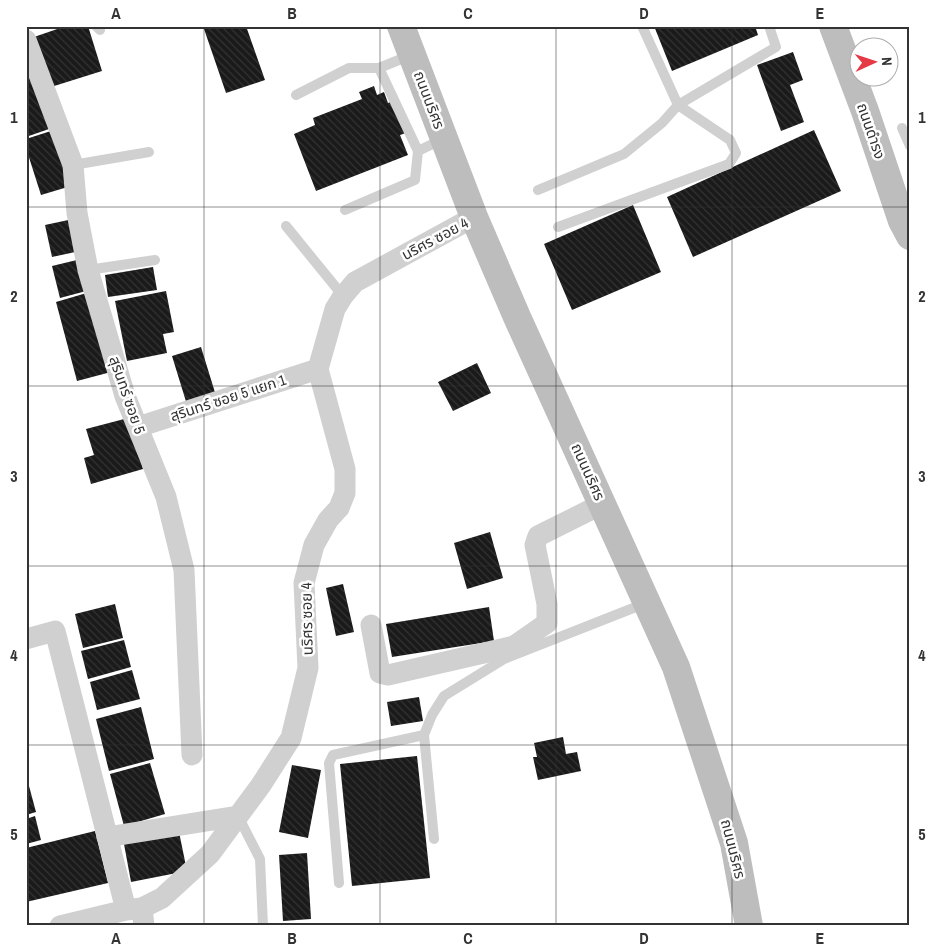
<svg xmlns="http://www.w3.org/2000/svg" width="936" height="952" viewBox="0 0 936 952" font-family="'Archivo Narrow','Noto Sans Thai',sans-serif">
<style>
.building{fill:url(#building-back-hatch)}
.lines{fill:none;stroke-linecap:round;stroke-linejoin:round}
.lane{stroke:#d0d0d0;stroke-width:10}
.street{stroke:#d0d0d0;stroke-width:21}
.secondary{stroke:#bdbdbd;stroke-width:28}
.grid{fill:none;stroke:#333;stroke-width:1;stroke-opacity:0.55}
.labels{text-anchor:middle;stroke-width:5;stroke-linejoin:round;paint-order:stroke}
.street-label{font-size:15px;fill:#333;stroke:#fff}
.neatline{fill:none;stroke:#333;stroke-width:2}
.grid-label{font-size:16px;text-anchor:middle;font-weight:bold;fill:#333}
</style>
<defs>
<pattern id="building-back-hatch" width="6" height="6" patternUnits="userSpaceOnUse" patternTransform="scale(1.25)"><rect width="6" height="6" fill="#1a1a1a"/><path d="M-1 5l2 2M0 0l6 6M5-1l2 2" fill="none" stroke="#333"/></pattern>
</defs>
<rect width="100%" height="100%" fill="#fff"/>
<path class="building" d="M66 26H88L102 71 51 87 34 37Z
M203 26H246L265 80 226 93Z
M654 26H755L758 35 672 71Z
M793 52 803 80 790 85 804 122 781 131 757 65Z
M26 56 49 129 26 137Z
M374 86 377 95 384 92 388 103 393 101 406 133 400 135 408 155 316 191 294 134 315 125 313 118 362 99 359 92Z
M54 130 71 186 41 195 26 148V139Z
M814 130 841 191 693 257 667 197Z
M633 205 661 272 572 310 544 244Z
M73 219 80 251 52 257 45 225Z
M81 259 90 290 60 298 52 266Z
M153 267 157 290 108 297 105 275Z
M166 291 174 332 163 334 167 353 127 361 115 301Z
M90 292 111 372 77 381 56 302Z
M201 347 217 399 188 408 172 356Z
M477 363 491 393 453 411 438 382Z
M128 418 143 469 91 484 84 458 94 455 86 429Z
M490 532 503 578 467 589 454 543Z
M343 584 354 632 336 636 326 588Z
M115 604 123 638 83 648 75 614Z
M489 607 494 641 392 657 386 624Z
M124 640 131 667 88 679 81 651Z
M132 670 140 699 97 710 90 682Z
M419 697 423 721 391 726 387 702Z
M141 707 154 759 109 771 96 719Z
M563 737 566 754 577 752 581 771 538 780 533 757H537L534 743Z
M417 756 430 878 352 886 340 764Z
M150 763 165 814 124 826 110 774Z
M292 765 321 770 308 838 279 832Z
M29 786 36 812 26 815V787Z
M35 816 41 840 26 844V819Z
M95 831 108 883 26 902V848Z
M179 832 187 871 131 882 124 844Z
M307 853 311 919 283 921 279 855Z"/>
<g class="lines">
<path class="lane" d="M96 26 100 30
M296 95 349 68H379L411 55
M902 128 910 146
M418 151 443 139
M73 165 149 152
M538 190 624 154 662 123 678 105 776 47 769 26
M345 210 415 180 418 151 379 68
M286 226 343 296
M558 227 729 164 736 153 730 140 678 105 642 26
M88 270 155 260
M238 816 260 859 263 926
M434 839 424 735 432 715 444 696 504 659 646 603
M339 883 329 763 333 755 424 735"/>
<path class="street" d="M26 40 73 165 77 213 88 270 125 396 166 497 184 570 192 755
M138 427 318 369
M371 625 380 673 388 675 514 646 547 623V604L535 545 538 536 602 504
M26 639 55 631 126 910
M107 837 238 816
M142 908 144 926
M60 926 126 910 142 908 162 898 210 854 261 785 291 738 308 668 304 583 314 545 328 520 339 508 345 493V469L318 369 335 309 343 296 355 282 474 217"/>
<path class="secondary" d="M401 26 474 217 517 317 676 667 734 843 749 926
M833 26 865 111 902 221 910 236"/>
</g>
<path class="grid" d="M204 26V926M380 26V926M556 26V926M732 26V926M26 207H910M26 386H910M26 566H910M26 745H910"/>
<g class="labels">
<g class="street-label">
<text transform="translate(429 100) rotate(69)" y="5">ถนนนริศร</text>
<text transform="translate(871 131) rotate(71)" y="5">ถนนดำรง</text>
<text transform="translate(435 239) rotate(-28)" y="5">นริศร ซอย 4</text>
<text transform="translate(127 395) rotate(71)" y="5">สุรินทร์ ซอย 5</text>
<text transform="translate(228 398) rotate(-18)" y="5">สุรินทร์ ซอย 5 แยก 1</text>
<text transform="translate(588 472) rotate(66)" y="5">ถนนนริศร</text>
<text transform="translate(307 619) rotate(-91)" y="5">นริศร ซอย 4</text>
<text transform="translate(733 849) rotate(76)" y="5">ถนนนริศร</text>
</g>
</g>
<rect width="936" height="952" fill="none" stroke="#ffffff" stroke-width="55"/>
<g transform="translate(874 62) rotate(87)"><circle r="24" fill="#ffffff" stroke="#adadad"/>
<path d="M0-4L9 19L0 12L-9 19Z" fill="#e63946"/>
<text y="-8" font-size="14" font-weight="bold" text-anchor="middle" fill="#333333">N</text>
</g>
<rect x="28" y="28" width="880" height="896" class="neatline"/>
<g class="grid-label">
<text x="116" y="19">A</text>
<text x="292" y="19">B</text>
<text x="468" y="19">C</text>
<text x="644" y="19">D</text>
<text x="820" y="19">E</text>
<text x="14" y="123">1</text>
<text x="922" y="123">1</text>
<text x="14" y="302">2</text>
<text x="922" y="302">2</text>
<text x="14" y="482">3</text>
<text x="922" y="482">3</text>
<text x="14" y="661">4</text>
<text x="922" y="661">4</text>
<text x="14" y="840">5</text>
<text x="922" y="840">5</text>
<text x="116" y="944">A</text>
<text x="292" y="944">B</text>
<text x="468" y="944">C</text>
<text x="644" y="944">D</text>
<text x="820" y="944">E</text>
</g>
</svg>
